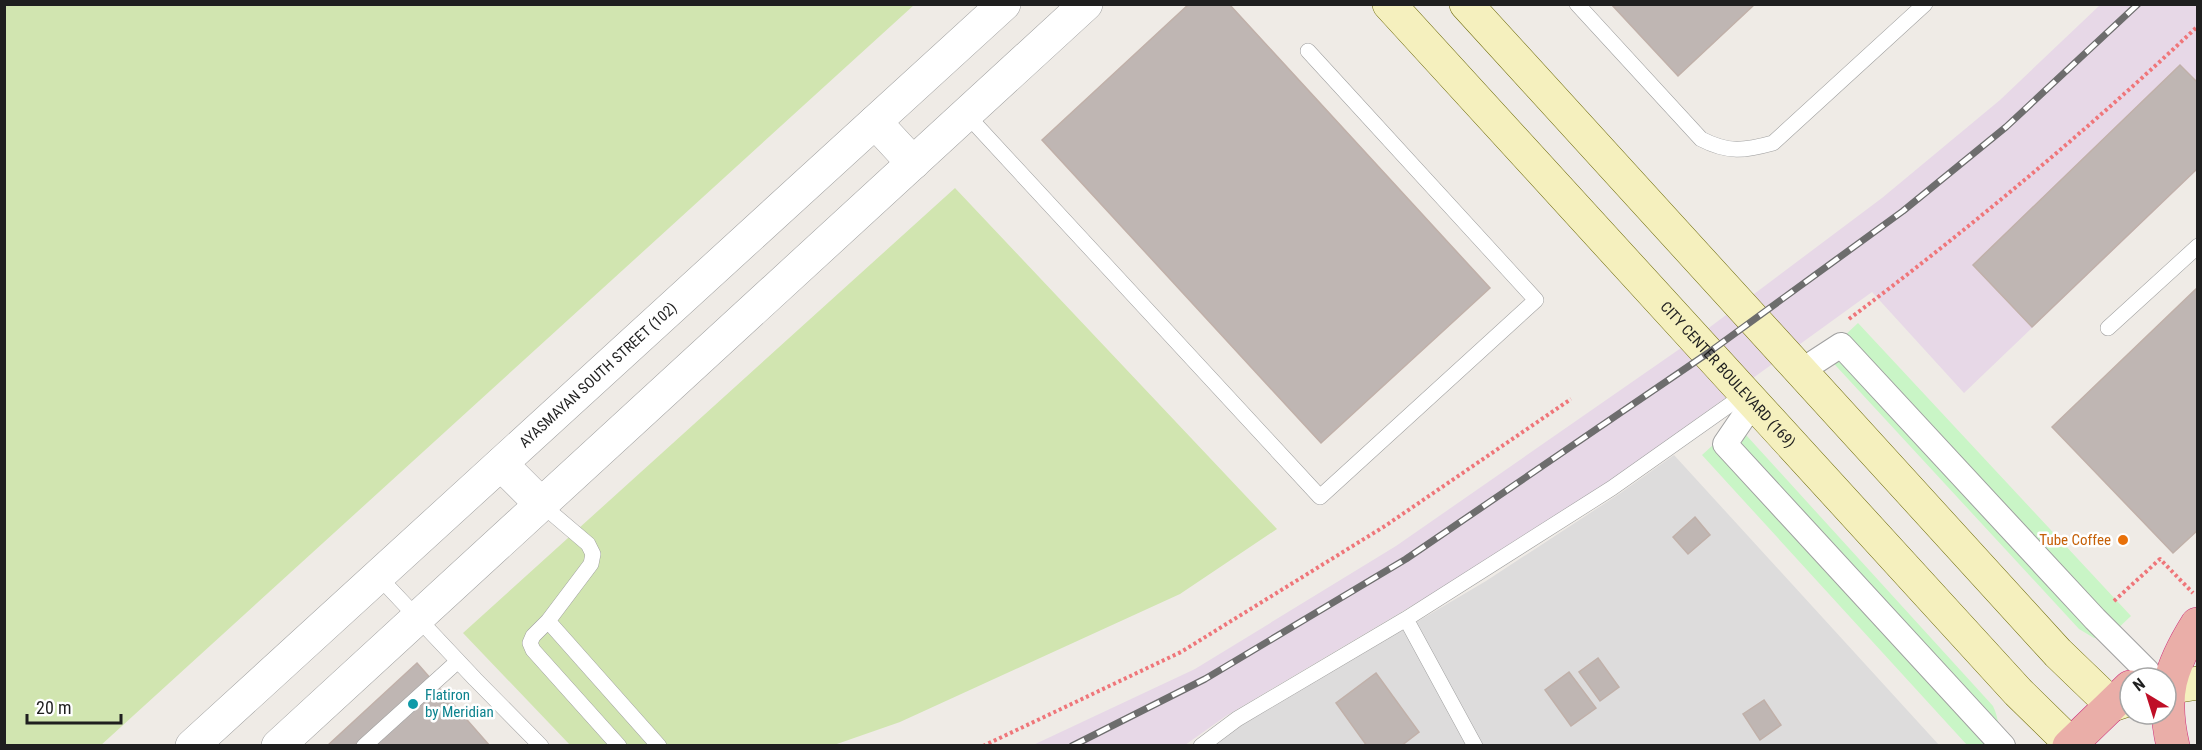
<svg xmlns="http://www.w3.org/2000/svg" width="2202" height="750" font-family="'Roboto Condensed',sans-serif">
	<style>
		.residential { fill: #dddcdc }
		.industrial { fill: #e7d8e7 }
		.grass { fill: #d1e5b0 }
		.park { fill: #c9f5c6 }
		.building { fill: #bfb6b3; stroke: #c0b0a9; stroke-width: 1.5 }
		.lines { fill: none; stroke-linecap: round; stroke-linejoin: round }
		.service-casing { stroke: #a0a0a0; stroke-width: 16 }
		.pedestrian-casing { stroke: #a0a0a0; stroke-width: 26 }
		.tertiary-casing { stroke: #a0a0a0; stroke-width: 34 }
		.secondary-casing { stroke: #6f6c0d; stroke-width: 34 }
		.trunk-casing { stroke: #ce327c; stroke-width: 34 }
		.path { stroke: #ef767a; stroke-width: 4; stroke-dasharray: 3 3; stroke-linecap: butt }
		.service { stroke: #fff; stroke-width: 15 }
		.pedestrian { stroke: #fff; stroke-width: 24 }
		.tertiary { stroke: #fff; stroke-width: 33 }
		.secondary { stroke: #f5f0be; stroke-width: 33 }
		.trunk { stroke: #eaaea8; stroke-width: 33 }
		.rail-casing { stroke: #6d6d6d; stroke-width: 7 }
		.rail { stroke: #fff; stroke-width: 4.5; stroke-dasharray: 14; stroke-linecap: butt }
		.food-dot { fill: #e8710a; stroke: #fff; stroke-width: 2 }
		.culture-dot { fill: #0f9aa8; stroke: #fff; stroke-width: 2 }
		.labels { text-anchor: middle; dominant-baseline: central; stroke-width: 5; stroke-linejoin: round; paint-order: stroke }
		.street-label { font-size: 15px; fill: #1f1f1f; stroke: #fff }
		.food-label { font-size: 15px; fill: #c56008; stroke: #fff; text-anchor: end }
		.culture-label { font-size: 15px; fill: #0d838f; stroke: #fff; text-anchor: start }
	</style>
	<rect width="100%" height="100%" fill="#efebe6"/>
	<path class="residential" d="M1674 455 1939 745 1214 746 1242 725 1486 581 1619 494Z"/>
	<path class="industrial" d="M2100 5H2197V170L1964 393 1872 292 1609 482 1479 566 1226 716 1185 745 1031 746 1195 669 1396 546 1694 339 1882 198 2000 100Z"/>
	<path class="grass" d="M4 5 5 4 914 5 100 746 5 745Z
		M955 188 1277 529 1180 594 900 722 834 745H570L463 633Z"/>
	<path class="park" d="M1858 323 2131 616 2113 633 2094 638 2079 629 1825 354Z
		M1736 424 1993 706C1999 719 2002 735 1990 745H1967L1702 455Z"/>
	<path class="building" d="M1189 4H1229L1490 288 1321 443 1042 140Z
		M1611 4H1755L1678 76Z
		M2180 65 2198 83V168L2032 327 1973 265Z
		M2198 287V530L2173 553 2052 427Z
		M1695 517 1710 535 1688 554 1673 537Z
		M1598 658 1619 687 1600 701 1579 672Z
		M417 663 490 746H327Z
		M1569 672 1596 708 1571 726 1545 690Z
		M1376 673 1419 732 1401 746H1367L1336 703Z
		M1764 700 1781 725 1760 740 1743 714Z"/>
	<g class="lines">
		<defs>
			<path id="service" d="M1577 4 1701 139C1728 153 1744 151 1773 143L1925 4
				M966 114 1320 497 1536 300 1308 51
				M2108 328 2198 246
				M541 504 588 544 593 554 591 564 548 621 533 636 530 643 533 650 619 746
				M378 576 475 679 541 746
				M1406 619 1475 746
				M548 621 659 746
				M364 746 458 661
				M1201 746 1237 719 1406 619 1612 488 1745 394"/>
			<path id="pedestrian" d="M1801 371 1841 345 2095 619 2147 671
				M1753 403 1725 444 2003 746"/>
			<g id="tertiary">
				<path d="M875 122 913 163"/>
				<path d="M501 464 541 504"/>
				<path id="s1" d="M192 746 1004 4"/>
				<path d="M278 746 1086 4"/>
			</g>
			<g id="secondary">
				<path id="s2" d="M1389 4 2018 692 2071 744 2075 746"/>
				<path d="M1466 4 2058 653 2112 705 2130 699"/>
				<path d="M2166 688 2198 683"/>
			</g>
			<path id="trunk" d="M2069 746 2130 687
				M2173 746C2161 695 2170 667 2197 624"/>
		</defs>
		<use href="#service" class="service-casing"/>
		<use href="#pedestrian" class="pedestrian-casing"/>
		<use href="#tertiary" class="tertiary-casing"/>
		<use href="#secondary" class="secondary-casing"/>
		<use href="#trunk" class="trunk-casing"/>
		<path class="path" d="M1849 319C1970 228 2088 130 2198 26
			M2114 601 2160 559 2193 593
			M983 746 1181 652 1385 526 1571 399"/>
		<use href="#service" class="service"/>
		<use href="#pedestrian" class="pedestrian"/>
		<use href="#tertiary" class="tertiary"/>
		<use href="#secondary" class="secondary"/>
		<use href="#trunk" class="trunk"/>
		<defs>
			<path id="rail" d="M1072 746 1205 679 1406 559 1708 353 1903 211 2006 127 2138 4"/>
		</defs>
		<use href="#rail" class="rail-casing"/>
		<use href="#rail" class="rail"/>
	</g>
	<circle class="food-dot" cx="2123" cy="540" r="6"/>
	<circle class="culture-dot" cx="413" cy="704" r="6"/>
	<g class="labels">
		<g class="street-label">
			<text stroke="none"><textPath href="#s1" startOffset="550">AYASMAYAN SOUTH STREET (102)</textPath></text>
			<text stroke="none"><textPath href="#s2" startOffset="502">CITY CENTER BOULEVARD (169)</textPath></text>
		</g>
		<g class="food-label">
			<text x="2111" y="540">Tube Coffee</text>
		</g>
		<g class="culture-label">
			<text x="425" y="695">Flatiron<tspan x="425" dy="17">by Meridian</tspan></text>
		</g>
	</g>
	<rect width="2202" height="750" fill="none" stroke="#1f1f1f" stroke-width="12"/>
	<g transform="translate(2148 696) rotate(322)"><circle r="28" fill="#ffffff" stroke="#a5a5a5" stroke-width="1.5"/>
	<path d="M0-4.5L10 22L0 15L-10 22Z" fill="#bf0f27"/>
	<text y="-9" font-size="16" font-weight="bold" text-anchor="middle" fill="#1f1f1f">N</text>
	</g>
	<path d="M27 714v9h94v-9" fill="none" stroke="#1f1f1f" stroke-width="3"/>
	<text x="36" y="714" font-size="18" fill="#1f1f1f" stroke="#ffffff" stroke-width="4.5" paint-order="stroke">20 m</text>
</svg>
